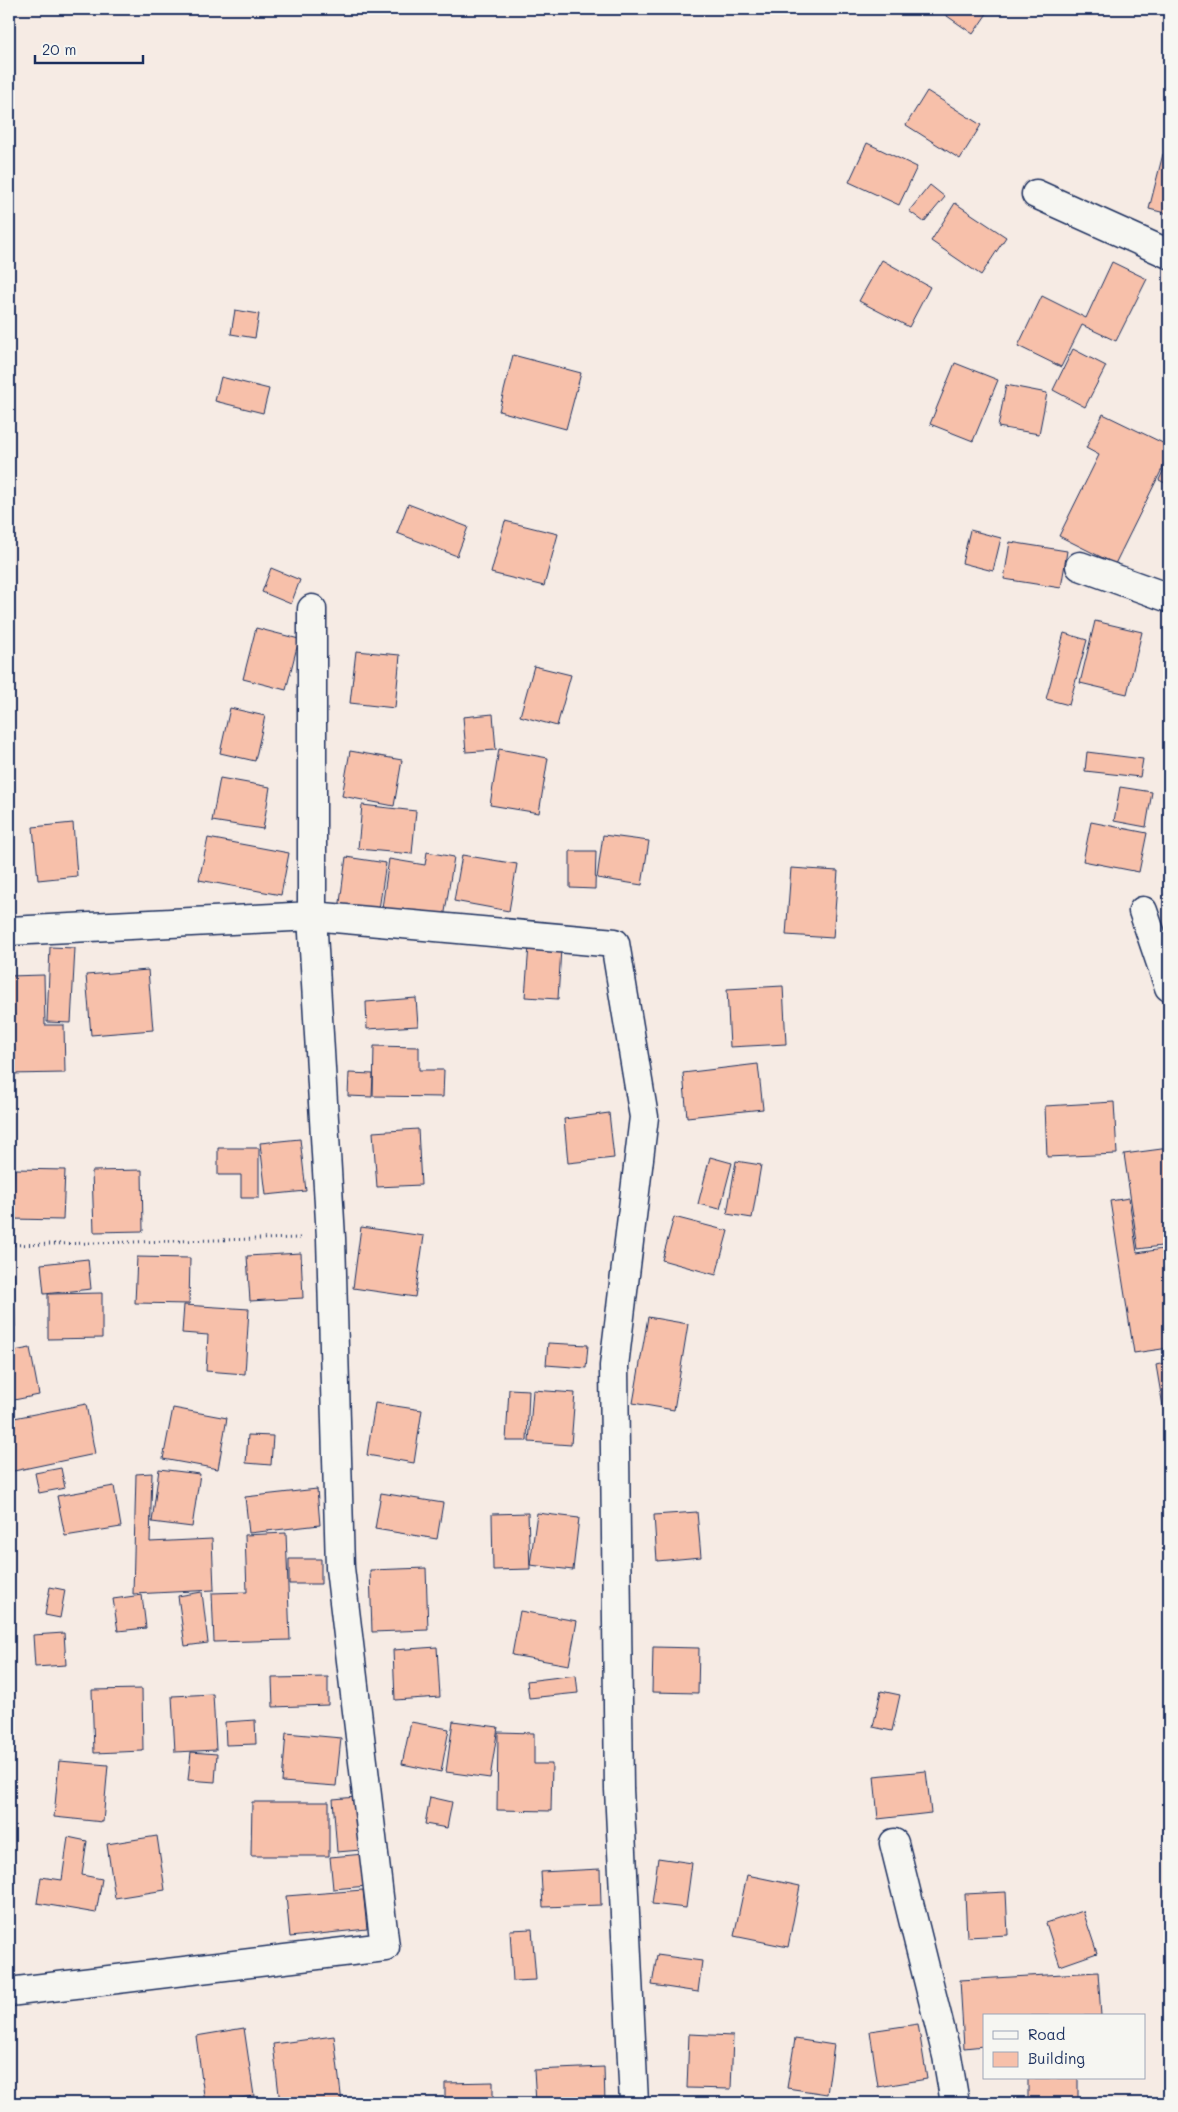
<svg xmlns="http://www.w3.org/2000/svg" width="1178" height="2112" font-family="Mali,sans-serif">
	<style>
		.building { fill: #f7c0aa; stroke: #1b2f5e }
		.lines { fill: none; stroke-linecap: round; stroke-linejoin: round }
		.minor-casing { stroke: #1b2f5e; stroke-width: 31 }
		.path { stroke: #1b2f5e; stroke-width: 3; stroke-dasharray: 1 4; stroke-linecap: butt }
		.minor { stroke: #f6f6f2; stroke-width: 28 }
	</style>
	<rect width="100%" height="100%" fill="#f6ebe4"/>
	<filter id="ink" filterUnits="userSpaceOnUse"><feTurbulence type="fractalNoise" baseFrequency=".02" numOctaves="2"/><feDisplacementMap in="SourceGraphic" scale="10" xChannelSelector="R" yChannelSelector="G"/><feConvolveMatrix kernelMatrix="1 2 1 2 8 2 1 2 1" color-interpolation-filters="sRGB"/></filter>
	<g filter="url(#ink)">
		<path class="building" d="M937 9H990L973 34Z
			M927 91 981 125 960 159 906 125Z
			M867 143 917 167 899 205 849 182Z
			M1163 154 1169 155V214L1149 209Z
			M930 185 945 197 924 222 909 211Z
			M955 203 1006 237 981 275 931 241Z
			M882 260 930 287 909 327 859 301Z
			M1112 262 1147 279 1116 341 1082 325 1061 367 1018 346 1042 296 1086 318Z
			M235 310 259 314 255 338 231 334Z
			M1073 349 1106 366 1085 407 1053 390Z
			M513 355 581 373 566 429 499 411Z
			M955 363 998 380 973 441 930 424Z
			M221 377 269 389 263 413 215 401Z
			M1006 385 1047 393 1039 434 998 427Z
			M1103 414 1169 446V455L1115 564 1059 536 1099 455 1086 448Z
			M1169 458V485L1159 480Z
			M408 504 468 527 457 556 397 533Z
			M505 521 558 534 544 586 491 573Z
			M970 530 1001 538 993 571 962 563Z
			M1010 542 1067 551 1061 588 1004 579Z
			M271 568 300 580 291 604 262 592Z
			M1095 621 1142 632 1127 694 1080 683Z
			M256 628 299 639 286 690 243 679Z
			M1064 633 1087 640 1069 705 1046 699Z
			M356 651 400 655 395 708 350 703Z
			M534 666 571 675 557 726 520 716Z
			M230 708 265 716 255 761 220 753Z
			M493 714 496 750 466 752 463 717Z
			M499 749 548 758 539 813 490 805Z
			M350 751 402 760 394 806 342 796Z
			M1087 752 1143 759 1140 777 1085 771Z
			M220 778 270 787 263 829 212 821Z
			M1120 787 1152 792 1146 827 1114 821Z
			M362 805 416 811 412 854 358 849Z
			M1091 822 1147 833 1139 872 1083 861Z
			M73 823 77 876 38 880 33 827Z
			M603 835 649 841 642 885 597 878Z
			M208 838 289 853 281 895 199 880Z
			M570 851H596L595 889 570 888Z
			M427 852 454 857 444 918 382 908 389 859 425 865Z
			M462 855 517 864 509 911 454 901Z
			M346 857 386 863 378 916 339 910Z
			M791 868 838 871 833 938 786 935Z
			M529 946 561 948 558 999 525 997Z
			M50 947 75 948 71 1023 47 1022Z
			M148 970 153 1030 91 1035 86 975Z
			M44 975 45 1025H64L65 1073 9 1074V976Z
			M783 986 786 1044 730 1047 727 989Z
			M416 998 418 1026 367 1029 366 1002Z
			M374 1046 419 1047V1070H444L443 1097 373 1096Z
			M758 1064 763 1109 687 1117 683 1073Z
			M349 1073 373 1074 372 1097 348 1096Z
			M1114 1102 1117 1154 1047 1157 1045 1106Z
			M609 1113 614 1158 568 1163 564 1119Z
			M418 1129 421 1185 377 1187 373 1132Z
			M300 1139 306 1191 266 1195 260 1143Z
			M218 1148H259V1198H241V1175H218Z
			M1169 1148V1245L1138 1249 1124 1154Z
			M710 1157 732 1163 720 1209 698 1204Z
			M736 1161 761 1165 752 1218 727 1214Z
			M14 1169 65 1170 63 1220 12 1219Z
			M142 1170 143 1231 94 1232 92 1171Z
			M1129 1198 1137 1253 1169 1248V1348L1134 1353 1110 1201Z
			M674 1217 728 1231 716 1275 662 1260Z
			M361 1227 424 1236 415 1297 353 1288Z
			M301 1253 303 1298 250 1301 247 1256Z
			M137 1257 190 1258 189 1304 135 1303Z
			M88 1259 91 1289 44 1294 41 1264Z
			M9 1272H14L15 1327H9Z
			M102 1293V1338L48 1339V1294Z
			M184 1305 249 1309 245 1374 206 1371 208 1335 182 1333Z
			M648 1317 688 1324 674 1410 633 1403Z
			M548 1343 588 1345 586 1368 546 1365Z
			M30 1348 39 1395 9 1401V1352Z
			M1169 1362V1417L1165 1418 1156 1365Z
			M509 1389 529 1390 527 1441H506Z
			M533 1390 575 1393 571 1445 529 1442Z
			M375 1403 422 1410 414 1463 367 1455Z
			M86 1404 95 1454 9 1472V1419Z
			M173 1408 227 1418 218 1469 163 1459Z
			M248 1435 273 1436 271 1465 246 1463Z
			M61 1468 65 1488 39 1493 35 1473Z
			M159 1469 200 1474 192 1527 152 1522Z
			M152 1473 150 1542 212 1539 214 1590 133 1594 136 1474Z
			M114 1486 121 1527 65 1536 57 1496Z
			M317 1489 320 1525 249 1533 245 1497Z
			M381 1493 443 1503 437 1539 375 1529Z
			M697 1512 701 1557 657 1561 654 1515Z
			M528 1513 530 1569 493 1570 492 1514Z
			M537 1513 579 1518 573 1570 530 1565Z
			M286 1533 290 1640 214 1642 212 1593 247 1592 245 1535Z
			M289 1559H321V1584H289Z
			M426 1568 428 1630 372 1632 370 1570Z
			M50 1587 65 1590 60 1618 45 1615Z
			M202 1592 208 1643 185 1646 178 1596Z
			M142 1595 146 1628 118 1631 113 1599Z
			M520 1611 577 1621 569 1665 512 1655Z
			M64 1633 66 1665 35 1667 33 1635Z
			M437 1647 440 1697 395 1700 393 1650Z
			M653 1647 699 1648 698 1693 652 1692Z
			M576 1675 578 1693 529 1698 527 1681Z
			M328 1677V1705L273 1707 272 1678Z
			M142 1689 143 1751 94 1753 92 1690Z
			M881 1691 900 1695 892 1731 873 1727Z
			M213 1694 216 1750 175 1752 172 1696Z
			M255 1720 256 1744 226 1745 225 1722Z
			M453 1721 498 1727 490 1778 446 1772Z
			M411 1722 449 1729 441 1772 402 1764Z
			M498 1732 534 1733V1764H552L551 1811 497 1810Z
			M286 1733 341 1738 336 1786 282 1782Z
			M191 1752 217 1754 215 1782 188 1780Z
			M59 1761 108 1765 103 1822 54 1817Z
			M926 1771 931 1813 878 1819 874 1776Z
			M357 1797 361 1850 337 1852 333 1799Z
			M430 1797 452 1802 447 1828 425 1824Z
			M252 1802H329V1856H251Z
			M157 1836 165 1890 115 1898 107 1844Z
			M68 1837 87 1841 82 1875 102 1879 96 1913 37 1903 41 1877 62 1880Z
			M364 1854 367 1886 333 1889 330 1857Z
			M658 1858 692 1863 686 1908 652 1904Z
			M600 1869 601 1905 543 1907 541 1872Z
			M747 1875 800 1886 788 1947 734 1936Z
			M363 1890 367 1929 290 1937 286 1896Z
			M1006 1892 1008 1935 967 1937 965 1894Z
			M1083 1911 1097 1953 1060 1966 1046 1923Z
			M532 1929 536 1980 513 1981 510 1930Z
			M657 1955 702 1961 698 1992 652 1985Z
			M1098 1972 1101 2016H984V2046L964 2048 960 1980Z
			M918 2024 927 2079 878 2087 870 2031Z
			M244 2028 254 2096 205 2103 196 2036Z
			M689 2034 733 2036 731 2089 687 2088Z
			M334 2036 342 2103H280L273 2044Z
			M795 2039 834 2045 827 2094 787 2088Z
			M604 2067 605 2103H536L534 2070Z
			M1028 2078H1078V2103H1028Z
			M493 2082V2103H445V2083Z
			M151 2098 152 2103H115Z"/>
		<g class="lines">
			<defs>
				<path id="minor" d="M1036 194 1169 254
					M1080 566 1169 598
					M1143 911 1169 987
					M9 931 312 916 615 943 644 1117 614 1366 619 1789 634 2103
					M894 1843 947 2056 955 2103
					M9 1992 385 1947 340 1568 331 1238 312 916V609"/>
			</defs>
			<use href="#minor" class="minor-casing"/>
			<path class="path" d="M9 1245 300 1238"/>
			<use href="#minor" class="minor"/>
		</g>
	</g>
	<rect width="1178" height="2112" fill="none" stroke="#f6f6f2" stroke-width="30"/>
	<rect x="15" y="15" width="1148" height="2082" fill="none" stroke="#1b2f5e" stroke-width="2" filter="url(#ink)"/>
	<rect x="983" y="2014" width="162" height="65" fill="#f6f6f2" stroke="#9ea6b7"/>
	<rect x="993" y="2031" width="25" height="8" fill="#f6f6f2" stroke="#9ea6b7"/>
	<text x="1028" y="2040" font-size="15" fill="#1b2f5e">Road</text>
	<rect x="993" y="2052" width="25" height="15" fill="#f7c0aa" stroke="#9ea6b7"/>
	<text x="1028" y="2064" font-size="15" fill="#1b2f5e">Building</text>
	<path d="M35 55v8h108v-8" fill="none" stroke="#1b2f5e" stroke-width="2.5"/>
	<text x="42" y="55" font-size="15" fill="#1b2f5e" stroke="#f6f6f2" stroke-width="4" paint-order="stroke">20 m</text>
</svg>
